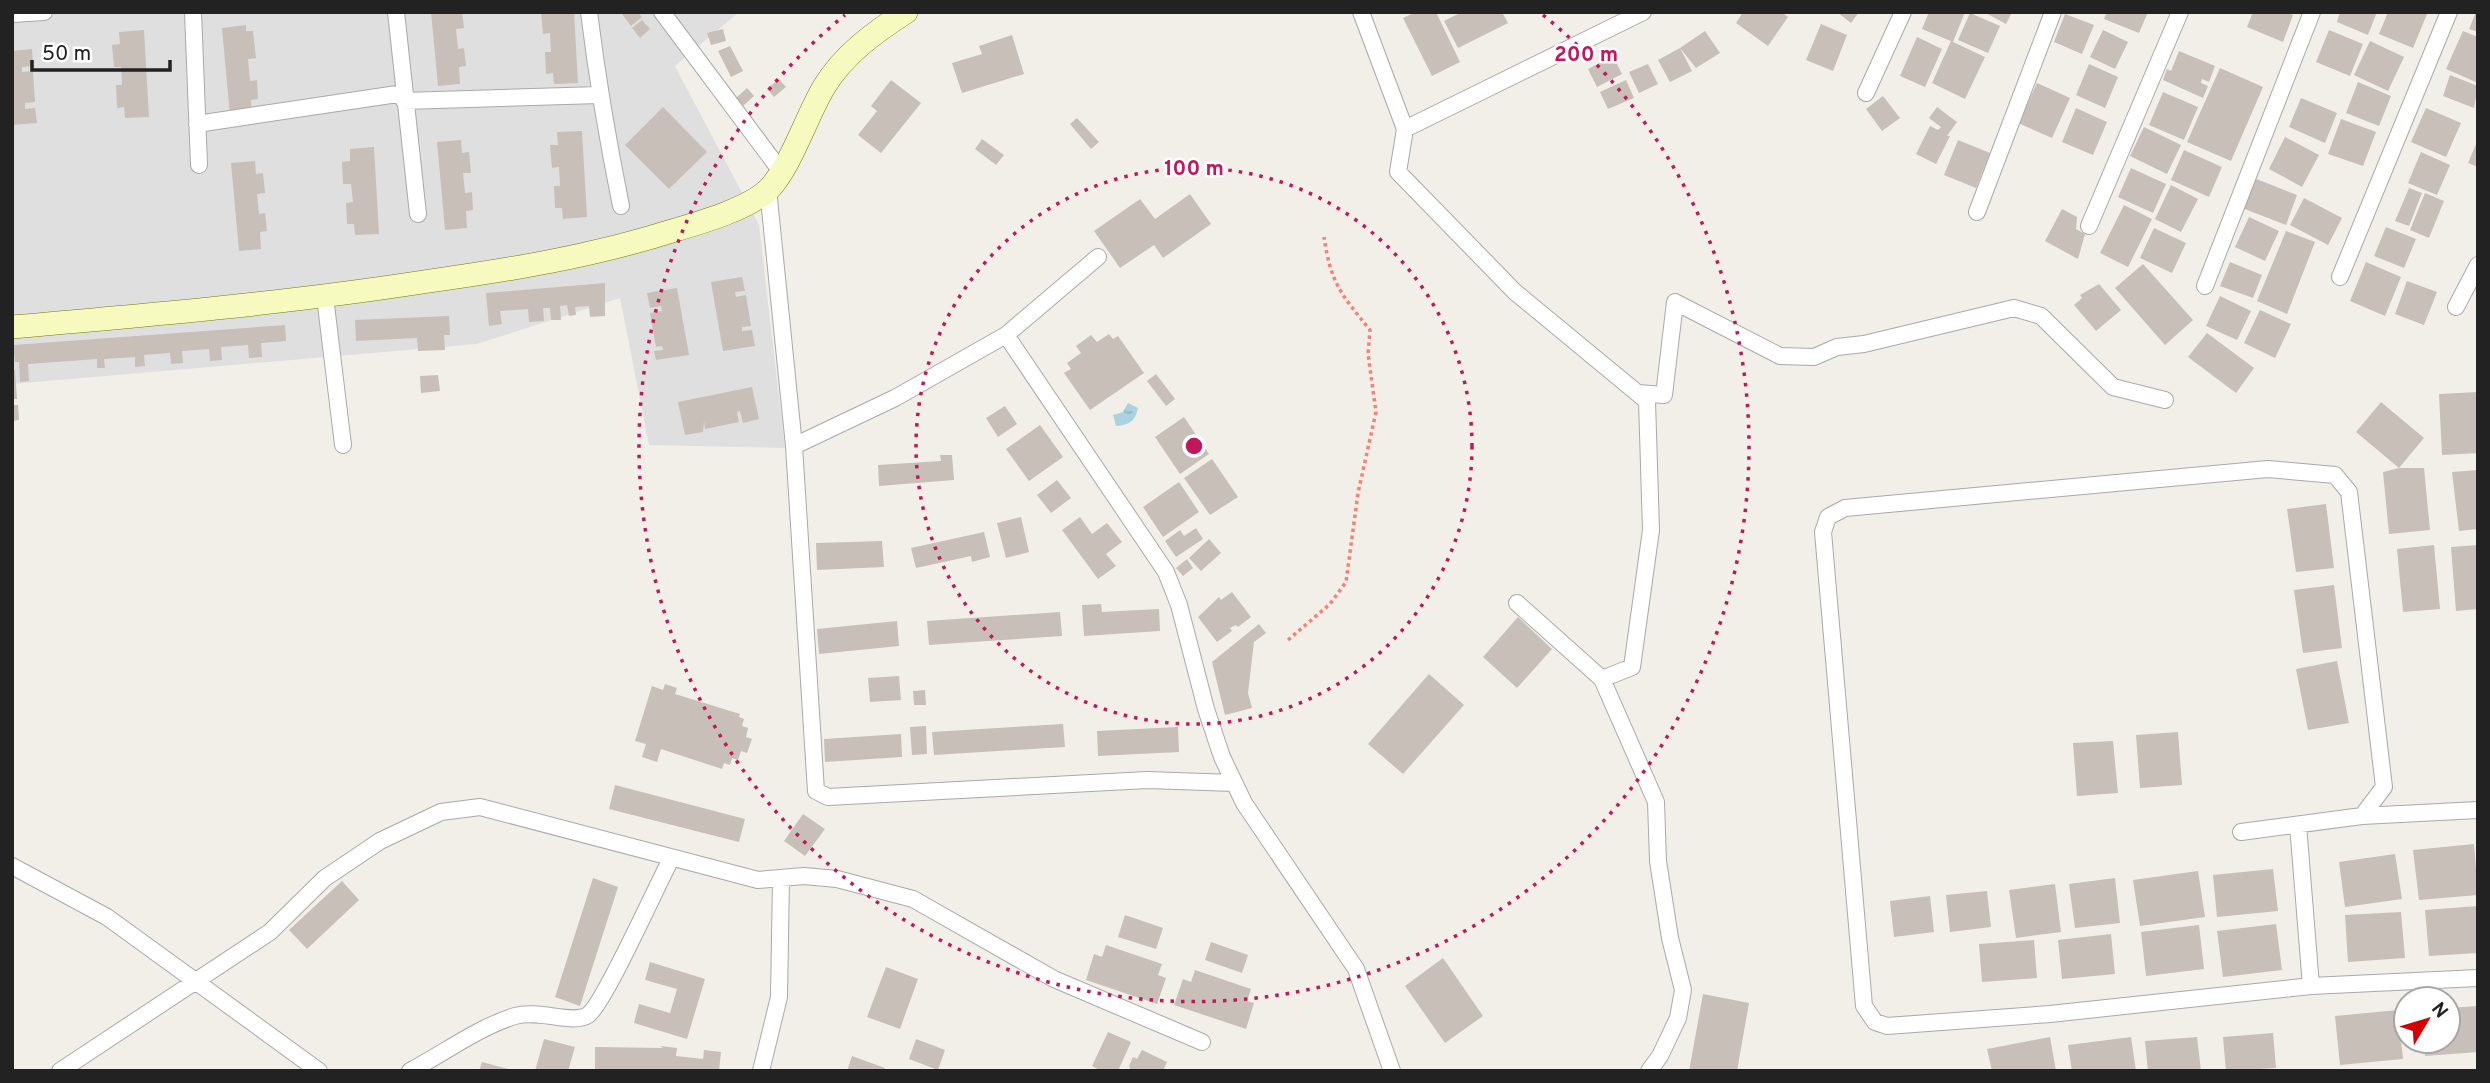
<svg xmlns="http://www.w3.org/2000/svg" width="2490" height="1083" font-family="Overpass,sans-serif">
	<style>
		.residential { fill: #e0dfdf }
		.water { fill: url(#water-ripples) }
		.building { fill: #c7bfb8 }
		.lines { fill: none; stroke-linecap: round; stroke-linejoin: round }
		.minor-casing { stroke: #a9a9a9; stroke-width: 18 }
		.secondary-casing { stroke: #707d05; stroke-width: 24 }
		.path { stroke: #fa8072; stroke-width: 3.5; stroke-dasharray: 3.5 3.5; stroke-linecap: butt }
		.minor { stroke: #fff; stroke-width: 16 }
		.secondary { stroke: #f7fabf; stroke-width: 23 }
		.ring { fill: none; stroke: #c2185b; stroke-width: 3.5; stroke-dasharray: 3.5 7 }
		.centre { fill: #c2185b; stroke: #fff; stroke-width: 3.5 }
		.ring-label { font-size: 21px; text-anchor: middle; font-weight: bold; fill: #c2185b; stroke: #fff; stroke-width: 5; stroke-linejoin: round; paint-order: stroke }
	</style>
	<defs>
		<pattern id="water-ripples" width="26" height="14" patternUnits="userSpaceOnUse" patternTransform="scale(1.75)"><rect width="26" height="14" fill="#aad3df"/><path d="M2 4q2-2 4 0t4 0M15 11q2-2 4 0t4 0" fill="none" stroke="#92b5bf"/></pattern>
	</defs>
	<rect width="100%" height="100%" fill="#f2efe9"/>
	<path class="residential" d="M12 12H739L675 66 759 225 785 448 649 445 620 298 477 344 12 384Z"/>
	<path class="water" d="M1128 403 1138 408C1135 421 1130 425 1116 426L1113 415 1123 412Z"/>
	<path class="building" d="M431 12H462L464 28 456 29 458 49 464 48 466 66 459 67 460 84 438 86Z
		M541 12H574L578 83 554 84 553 73 546 74 545 52H551L550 33 543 34Z
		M638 12 642 17 631 26 622 14Z
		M1416 12H1436L1460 62 1432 76 1403 18Z
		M1462 12H1502L1508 23 1458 48 1444 21Z
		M1743 12H1781L1788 17 1768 46 1736 23Z
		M1837 12H1859L1851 23Z
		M1929 12H1965L1953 42 1922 29Z
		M1984 12H2012L2006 24Z
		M2107 12H2148L2139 33 2104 19Z
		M2253 12H2285L2293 15 2283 42 2247 27Z
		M2340 12H2377L2368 35 2337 22Z
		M2388 12 2427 14 2413 48 2379 34Z
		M2476 12H2478V32L2469 29Z
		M1970 13 2000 26 1988 53 1958 40Z
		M2065 14 2094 25 2082 54 2054 42Z
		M642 20 650 29 640 38 632 28Z
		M1821 24 1847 35 1833 71 1806 60Z
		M246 25V31H253L256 58 248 59 250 81 257 80 258 99 251 100 252 114 230 116 222 28Z
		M723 29 726 41 711 45 707 33Z
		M144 30 149 117 125 118 124 107 117 108 116 85H122L121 67H114L112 45 120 44 119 32Z
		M2103 30 2128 42 2115 69 2090 57Z
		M2329 30 2363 44 2350 76 2316 62Z
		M1705 31 1720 53 1696 68 1680 48Z
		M2463 31 2478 37V83L2446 69Z
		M1012 35 1024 74 962 93 952 63 982 54 979 46Z
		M1917 37 1942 49 1925 87 1900 76Z
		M1951 41 1985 57 1965 99 1932 83Z
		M2370 41 2404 57 2388 91 2354 75Z
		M730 46 743 71 731 77 718 51Z
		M1680 48 1692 71 1670 82 1658 60Z
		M32 49 33 66 22 67V72L33 71 35 102 25 103V109L35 108 37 123 12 125V51Z
		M2179 51 2215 66 2209 82 2202 79 2201 83 2208 86 2203 98 2163 80 2167 69 2171 71Z
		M1613 56 1622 74 1597 87 1588 69Z
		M1648 64 1658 84 1639 93 1629 72Z
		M2089 64 2118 77 2105 108 2076 95Z
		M2220 68 2263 87 2231 161 2187 142Z
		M2450 75 2478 86 2474 108 2443 96Z
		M779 79 786 87 774 97 767 89Z
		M891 80 921 103 881 153 858 135 877 111 871 106Z
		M1626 80 1634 98 1608 109 1600 92Z
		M2358 82 2391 96 2379 126 2346 113Z
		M2037 83 2070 98 2052 138 2018 123Z
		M747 88 754 96 743 106 736 98Z
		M2163 92 2198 107 2184 140 2149 125Z
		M1883 96 1900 118 1882 131 1866 109Z
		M2301 98 2337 113 2325 143 2289 127Z
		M663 107 707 152 669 189 625 145Z
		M1937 107 1957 122 1947 136H1950L1936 164 1916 154 1930 126 1938 130 1941 127 1929 118Z
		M2076 108 2107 122 2093 155 2062 142Z
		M2426 108 2461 123 2446 157 2411 142Z
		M1077 118 1099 142 1091 149 1070 124Z
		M2341 119 2376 132 2363 166 2328 154Z
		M2144 127 2181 145 2167 174 2130 156Z
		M582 131 587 217 563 219 562 208H555L554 186H560L559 167 552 168 550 145H558L557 132Z
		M2285 137 2319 155 2302 187 2269 169Z
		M982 139 1004 155 996 165 975 149Z
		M461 140 462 153 469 152 471 173H463L465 193 472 192 473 210 466 211 467 228 445 230 437 142Z
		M1958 140 1990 153 1976 188 1944 175Z
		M2476 144 2478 145V167L2468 163Z
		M374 147 379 234 355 235 354 224H347L346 203 353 202 351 184H343L342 162 350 161V149Z
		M2184 150 2222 167 2209 197 2171 180Z
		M2421 152 2450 165 2437 195 2408 183Z
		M255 161 256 174 263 173 265 193 257 194 259 214 265 213 267 231 260 232 261 249 239 251 231 163Z
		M2131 168 2166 184 2153 213 2118 197Z
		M2254 178 2297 195 2286 225 2242 208Z
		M2171 185 2198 199 2181 232 2155 219Z
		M2409 188 2422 193 2409 226 2395 221Z
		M2425 193 2444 201 2429 238 2410 230Z
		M1190 194 1211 224 1163 258 1154 245 1120 268 1094 231 1140 199 1155 219Z
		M2304 198 2342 218 2328 245 2290 225Z
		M2124 205 2152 219 2128 267 2100 253Z
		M2062 209 2077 217 2076 229 2085 234 2078 259 2045 241Z
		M2249 217 2279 231 2265 261 2235 247Z
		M2386 227 2416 239 2404 268 2374 256Z
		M2154 228 2186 243 2172 273 2140 258Z
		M2286 231 2315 242 2287 314 2257 301Z
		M2230 262 2262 275 2253 298 2220 286Z
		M2366 262 2401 277 2385 316 2350 301Z
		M2143 264 2193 320 2165 345 2115 288Z
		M742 277 745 291 735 292 736 297 746 295 751 326 742 327V331L752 330 755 346 723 351 711 282Z
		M2407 281 2437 292 2424 325 2395 314Z
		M605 283V316L590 317 589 306 575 307 576 315 569 316 567 305 560 306 561 320H551L550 308H543L544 321 529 322 528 309 500 311 502 324 489 326 486 293Z
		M2099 284 2121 310 2096 331 2074 305 2082 298 2080 295Z
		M677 288 689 355 656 360 654 351 663 350 662 346 656 347 650 313 662 311 661 306 650 308 647 293Z
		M2220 296 2251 311 2237 340 2206 326Z
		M2260 310 2291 324 2275 358 2244 343Z
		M449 316 450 335H444L445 350 418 351 417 338 356 341 355 320Z
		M285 325 286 341 261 343 262 357 249 358 248 345 221 347 222 360 210 361 209 349 182 351 183 363 171 364 170 353 144 355 145 366 135 367V357L104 359 105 368H97V359L28 364 29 381 20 382 19 362H15L13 345Z
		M2207 333 2254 368 2236 393 2188 357Z
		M1109 334 1113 339 1118 336 1144 373 1090 410 1064 373 1071 369 1067 363 1081 353 1076 346 1091 335 1097 342Z
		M12 370H15L17 399H12Z
		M1156 374 1175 399 1166 406 1147 381Z
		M438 375 440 391 421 393 420 376Z
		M752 387 759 419 743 423 740 411 737 412 739 422 705 429 704 421 703 432 685 435 678 402Z
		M2478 392V453L2442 455 2439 394Z
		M2381 402 2424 438 2399 468 2356 432Z
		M12 405H18L19 420 12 421Z
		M1005 406 1017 424 998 437 986 418Z
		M1184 417 1209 454 1180 474 1155 437Z
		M1040 425 1063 457 1029 481 1006 449Z
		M940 455H952L954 480 879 486 878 465 941 461Z
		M1212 459 1238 497 1210 515 1184 478Z
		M2399 468H2424L2430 530 2389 534 2383 472Z
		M2478 470V529L2459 531 2452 472Z
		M1057 480 1071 498 1051 513 1037 495Z
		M1179 482 1199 512 1163 537 1143 507Z
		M2326 504 2334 568 2296 572 2287 509Z
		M1021 517 1029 552 1006 558 997 523Z
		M1080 517 1092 534 1107 523 1122 542 1106 554 1116 566 1098 579 1062 530Z
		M1196 528 1203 539 1176 557 1165 541 1180 530 1184 536Z
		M984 532 990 557 972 562 971 556 916 568 911 548Z
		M1209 539 1221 553 1201 571 1189 558Z
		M882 541 884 567 817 570 816 543Z
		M2434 545 2440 609 2403 612 2397 549Z
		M2478 545V609L2456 611 2451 547Z
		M1187 559 1193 568 1183 576 1176 568Z
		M2334 585 2342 648 2303 653 2294 590Z
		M1232 592 1251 617 1238 627 1236 625 1230 628 1232 631 1217 642 1198 617 1219 597 1221 600Z
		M1101 604 1102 612 1159 609 1160 631 1084 636 1082 605Z
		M1060 612 1062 636 929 645 927 621Z
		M1518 617 1552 649 1517 688 1483 657Z
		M897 621 899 646 819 654 817 629Z
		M1259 624 1266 633 1254 642 1248 693 1252 708 1225 715 1212 662Z
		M2337 661 2349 723 2308 730 2296 669Z
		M1429 674 1464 705 1403 774 1368 744Z
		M899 676 901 700 870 702 868 678Z
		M665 684 677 688 675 694 740 714 739 717 744 719 742 726 748 728 746 737 752 739 747 753 741 751 738 760 732 758 730 765 724 763 722 769 661 749 657 762 642 757 646 744 635 741 652 686 663 690Z
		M925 690 926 705H914L913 691Z
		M1063 724 1065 747 934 755 932 732Z
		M926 726 927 754 912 755 910 727Z
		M1178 727 1179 752 1098 756 1097 731Z
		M2178 732 2182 785 2140 788 2136 735Z
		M901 734 902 757 825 762 824 739Z
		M2113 741 2118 793 2077 796 2073 743Z
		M615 785 745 819 739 842 609 809Z
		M803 814 825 829 805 856 784 841Z
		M2474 844 2478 895 2419 900 2413 850Z
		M2395 854 2402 899 2345 907 2339 862Z
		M2273 869 2278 911 2217 917 2213 875Z
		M2198 871 2205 917 2140 926 2133 880Z
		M593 878 618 887 580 1006 555 997Z
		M2115 878 2120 923 2075 928 2069 884Z
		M342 881 359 900 307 949 289 930Z
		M2055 884 2061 932 2016 938 2009 890Z
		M1987 891 1991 927 1950 932 1946 895Z
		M1930 896 1934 932 1894 937 1890 901Z
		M2478 906V953L2429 956 2425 910Z
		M2401 912 2405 958 2348 962 2345 915Z
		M1125 915 1163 928 1156 949 1118 937Z
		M2276 924 2282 970 2223 977 2217 931Z
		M2199 925 2204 969 2146 976 2141 932Z
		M2111 934 2115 974 2062 979 2058 940Z
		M2034 940 2037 978 1982 982 1979 944Z
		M1211 942 1248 955 1242 973 1205 960Z
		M1106 945 1162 964 1158 975 1166 978 1157 1004 1086 980 1094 954 1102 957Z
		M1443 958 1483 1016 1445 1043 1405 986Z
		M650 962 705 979 687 1039 634 1023 639 1004 670 1013 677 989 645 980Z
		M886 967 918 979 900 1029 867 1017Z
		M1195 970 1251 989 1247 1001 1254 1003 1246 1029 1174 1005 1183 979 1191 982Z
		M1703 994 1749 1003 1737 1071H1689Z
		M2478 1006V1052L2425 1056 2424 1041H2448V1008Z
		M2398 1010 2403 1059 2340 1065 2335 1016Z
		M1108 1032 1131 1042 1118 1071H1101L1092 1066Z
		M2273 1033 2276 1068 2226 1071 2223 1037Z
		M2050 1037 2056 1071H1992L1987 1049Z
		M2131 1037 2136 1071H2072L2068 1045Z
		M2197 1037 2201 1071H2148L2145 1041Z
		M544 1039 575 1047 568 1071H535Z
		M916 1039 945 1050 938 1070 909 1059Z
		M660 1046 677 1048 676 1056 703 1059 704 1050 721 1052 719 1071H595V1047L663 1048Z
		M1142 1050 1167 1062 1163 1071H1131L1129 1066 1133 1057 1137 1059Z
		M852 1056 885 1068 884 1071H847Z
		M482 1062 512 1070V1071H479Z"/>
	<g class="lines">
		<defs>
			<path id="minor" d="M193 12 199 165
				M396 12 418 214
				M589 12C597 77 608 142 621 206
				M662 12 780 170
				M1361 12 1405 129 1398 172 1515 292 1647 401 1651 530 1632 667 1602 679 1517 603
				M12 14 44 12
				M1866 93 1903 12
				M404 101 599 95
				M197 124 404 93
				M1405 129 1643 12
				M768 189 794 446 816 791 828 797 1147 780 1234 783
				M1977 212 2053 12
				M2089 226 2180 12
				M2340 277 2449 12
				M2205 286 2312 12
				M325 297 343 445
				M2456 307 2478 265
				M1006 335 1166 572 1179 605 1206 709 1222 757 1244 803 1356 969 1392 1071
				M1638 393 1664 395 1675 302 1780 356 1814 357 1837 347 1864 344 2014 308 2041 316 2113 387 2165 400
				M794 446 895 398 1006 335 1098 257
				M1602 679 1656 802 1658 861 1670 938 1683 990 1678 1018 1660 1056 1649 1071
				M2362 816 2478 810
				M2298 825 2311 986 2478 978
				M2241 832 2362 816 2384 787 2349 492 2335 475 2268 469 1845 508 1828 517 1823 532 1864 1006 1875 1022 1887 1026 2050 1014 2311 986
				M12 866 107 917 319 1071
				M60 1071 270 932 325 878 380 841 441 812 480 807 758 880 804 876 837 879 913 899 1054 979 1202 1042
				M410 1071C444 1053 479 1027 515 1016 539 1009 573 1025 588 1015 604 1004 657 885 671 859
				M761 1071 779 997 781 879"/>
			<path id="secondary" d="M12 327C150 315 287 303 423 282 508 270 590 257 672 231 699 223 749 209 769 189 791 166 807 115 824 87 843 55 875 32 906 12"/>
		</defs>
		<use href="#minor" class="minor-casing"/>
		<use href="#secondary" class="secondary-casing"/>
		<path class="path" d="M1288 640 1330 604 1346 582 1358 493 1376 412 1368 354 1370 330C1341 294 1331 284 1324 237"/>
		<use href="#minor" class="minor"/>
		<use href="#secondary" class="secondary"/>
	</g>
	<g class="ring">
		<circle cx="1194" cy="446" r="278"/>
		<path d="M1543 15A555 555 0 1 1 845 15"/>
	</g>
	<circle cx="1194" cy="446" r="10" class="centre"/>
	<g class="ring-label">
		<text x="1586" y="61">200 m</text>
		<text x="1194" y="175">100 m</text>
	</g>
	<rect width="2490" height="1083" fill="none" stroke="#222222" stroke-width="28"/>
	<g transform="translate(2427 1020) rotate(52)"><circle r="33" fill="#ffffff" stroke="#a7a7a7" stroke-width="2"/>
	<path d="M0-5L12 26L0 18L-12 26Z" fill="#d40000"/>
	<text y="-10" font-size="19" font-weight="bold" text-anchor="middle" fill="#222222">N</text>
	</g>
	<path d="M32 60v10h138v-10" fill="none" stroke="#222222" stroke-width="3.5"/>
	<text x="42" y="60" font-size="21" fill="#222222" stroke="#ffffff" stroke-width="5" paint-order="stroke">50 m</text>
</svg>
